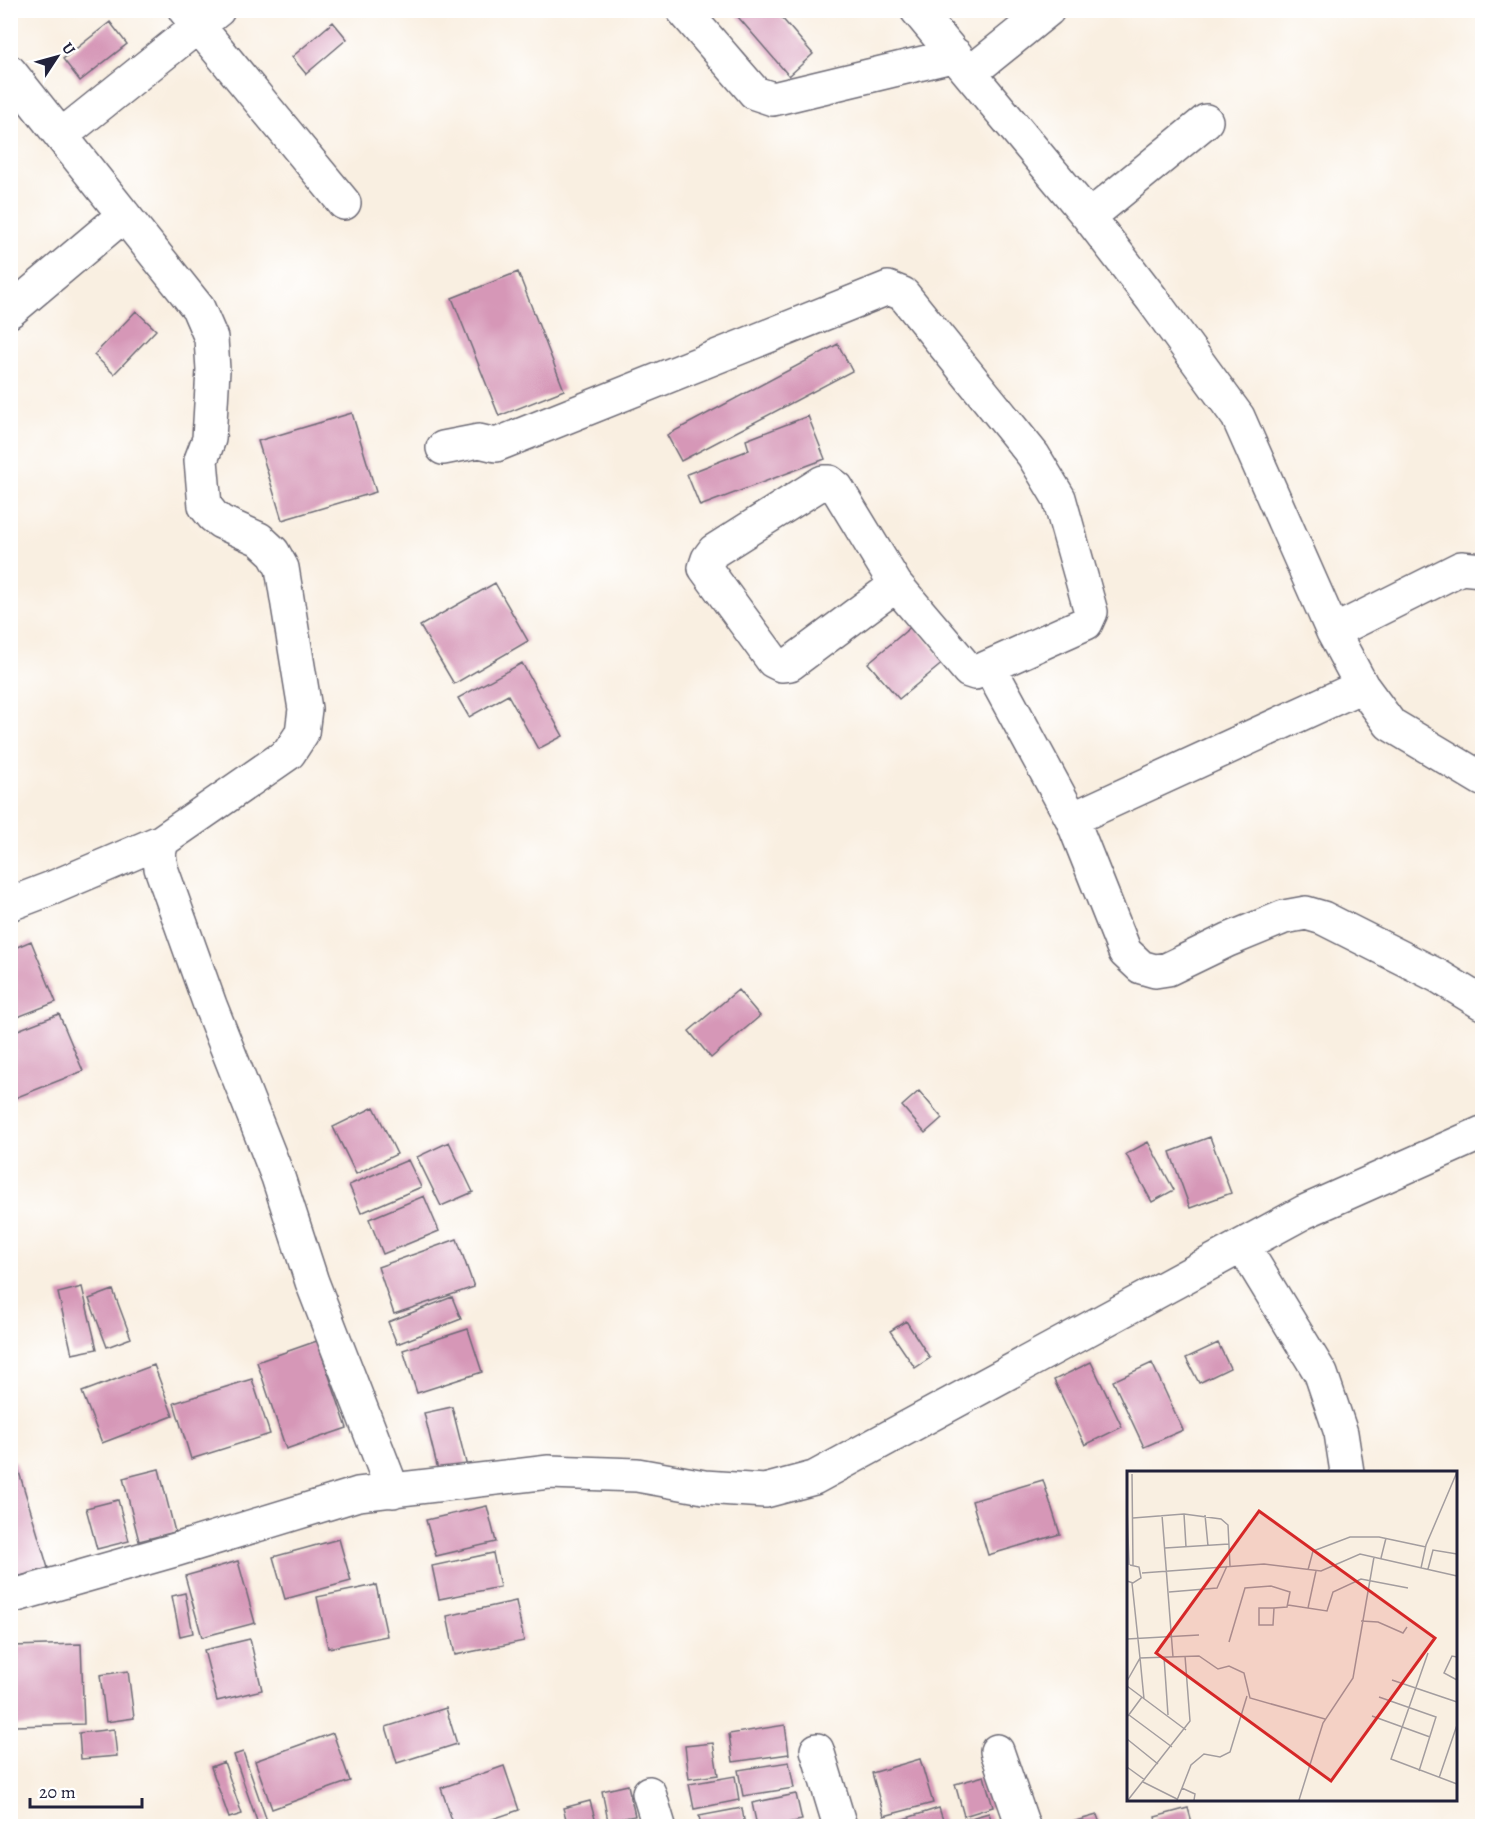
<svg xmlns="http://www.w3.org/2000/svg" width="1493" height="1837" font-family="Alegreya,serif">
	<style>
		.building { fill: #d697b7 }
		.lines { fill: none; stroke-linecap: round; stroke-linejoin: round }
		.street-casing { stroke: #6d6a75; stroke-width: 36 }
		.street { stroke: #fff; stroke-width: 33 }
		.inset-road { fill: none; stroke: #a39d9f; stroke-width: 1.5 }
		.view { fill: #d62828; fill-opacity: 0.15; stroke: #d62828; stroke-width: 3 }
		.inset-edge { fill: none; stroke: #22223b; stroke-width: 3 }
	</style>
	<rect width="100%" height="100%" fill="#fff"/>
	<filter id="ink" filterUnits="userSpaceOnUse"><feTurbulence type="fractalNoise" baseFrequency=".0167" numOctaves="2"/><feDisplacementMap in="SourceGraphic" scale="12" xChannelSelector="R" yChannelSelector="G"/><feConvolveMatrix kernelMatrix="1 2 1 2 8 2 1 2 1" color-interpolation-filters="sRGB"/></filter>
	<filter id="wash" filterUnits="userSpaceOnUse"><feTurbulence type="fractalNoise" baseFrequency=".008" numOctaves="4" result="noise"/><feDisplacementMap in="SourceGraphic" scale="24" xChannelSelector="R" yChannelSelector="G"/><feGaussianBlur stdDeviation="1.35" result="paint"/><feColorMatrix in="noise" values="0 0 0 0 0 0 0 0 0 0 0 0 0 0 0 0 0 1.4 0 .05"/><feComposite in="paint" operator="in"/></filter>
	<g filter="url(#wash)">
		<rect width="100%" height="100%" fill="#f9efe1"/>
		<g id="blocks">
			<path class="building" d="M732 10H775L813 54 789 76Z
				M110 22 127 44 80 81 63 59Z
				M333 22 347 39 306 74 292 57Z
				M518 272 564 390 499 416 452 298Z
				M136 311 156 330 114 374 94 355Z
				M838 344 852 371 681 461 667 435Z
				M352 413 376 492 282 520 258 441Z
				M808 416 825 459 700 506 687 474 749 450 746 440Z
				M495 583 528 641 454 684 420 626Z
				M913 625 944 662 899 699 868 663Z
				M522 663 563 736 538 749 508 695 469 717 458 698Z
				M31 941 56 1002 10 1020V950Z
				M738 990 760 1016 711 1058 689 1031Z
				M59 1014 83 1071 10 1100V1033Z
				M919 1091 942 1118 925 1133 902 1106Z
				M374 1107 397 1154 356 1174 333 1127Z
				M1210 1137 1231 1193 1190 1208 1170 1152Z
				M449 1142 473 1192 441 1206 417 1157Z
				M1148 1142 1174 1190 1152 1202 1126 1154Z
				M408 1160 421 1187 361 1213 349 1185Z
				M424 1196 439 1231 383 1254 369 1219Z
				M457 1239 474 1287 394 1314 378 1267Z
				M82 1287 97 1349 72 1354 58 1293Z
				M113 1290 131 1338 107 1347 89 1299Z
				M452 1297 461 1319 397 1344 388 1322Z
				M906 1321 930 1358 915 1368 890 1331Z
				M468 1329 482 1372 417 1393 403 1350Z
				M317 1341 347 1428 286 1449 257 1362Z
				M1218 1343 1230 1368 1199 1383 1186 1358Z
				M1091 1362 1122 1427 1085 1445 1054 1380Z
				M1152 1363 1183 1430 1144 1447 1113 1381Z
				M154 1365 173 1416 102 1443 82 1392Z
				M252 1379 270 1434 191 1459 174 1403Z
				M452 1407 469 1475 441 1482 424 1413Z
				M16 1462 48 1568 10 1579V1463Z
				M159 1469 175 1532 139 1541 123 1478Z
				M1043 1480 1060 1534 988 1555 972 1501Z
				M118 1500 129 1541 97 1549 86 1508Z
				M487 1506 496 1542 436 1556 426 1520Z
				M339 1539 351 1581 285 1599 273 1557Z
				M493 1553 500 1587 439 1599 432 1566Z
				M238 1561 255 1623 202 1637 185 1576Z
				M376 1585 387 1636 328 1648 317 1597Z
				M185 1593 193 1633 180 1636 172 1596Z
				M516 1601 524 1641 455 1655 447 1616Z
				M250 1639 262 1690 217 1701 204 1650Z
				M81 1644 84 1724 15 1726 13 1646Z
				M128 1671 134 1718 106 1722 100 1675Z
				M446 1708 457 1744 397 1763 386 1727Z
				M785 1725 789 1754 733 1762 729 1734Z
				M114 1729 117 1756 81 1759 79 1733Z
				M333 1733 350 1781 272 1809 255 1761Z
				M713 1743 718 1775 689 1779 685 1746Z
				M243 1752 267 1821 258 1824 234 1755Z
				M920 1759 933 1803 884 1816 872 1773Z
				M224 1762 242 1814 229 1818 211 1767Z
				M789 1762 794 1788 743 1796 738 1770Z
				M504 1766 519 1810 472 1826H454L441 1788Z
				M735 1776 739 1800 694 1809 689 1784Z
				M984 1776 993 1807 964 1816 955 1784Z
				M628 1785 635 1816 608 1821 602 1791Z
				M796 1794 802 1820 771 1826H757L752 1803Z
				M590 1801 597 1826H568L563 1808Z
				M742 1808 745 1826H701L699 1816Z
				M939 1808 945 1826H881Z
				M1188 1808 1193 1826H1157L1155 1817Z
				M989 1813 993 1826H954L953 1823Z
				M1097 1815 1101 1826H1058Z"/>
		</g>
	</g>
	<g filter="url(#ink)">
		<use href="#blocks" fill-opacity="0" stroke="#6d6a75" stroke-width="1.5"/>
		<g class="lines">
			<defs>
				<path id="street" d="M185 10 344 203
					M683 10 755 93 773 99 956 55
					M917 10 1089 217 1152 299 1238 417 1333 632 1362 686 1390 724 1482 779
					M10 72 198 308 211 338 213 370 209 439 201 460 205 506 213 516 221 522 259 539 273 552 282 568 305 709 302 733 289 753 162 841 159 854 161 868 210 1005 278 1177 312 1282 393 1491
					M970 73 1048 10
					M62 135 218 10
					M1089 217 1206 121
					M10 311 124 215
					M443 448 479 441 496 445 888 288 903 294 1033 455 1059 498 1091 612 1086 623 975 673 969 671 896 585 790 664 781 665 773 661 705 568 708 559 714 551 823 482H829L837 488 896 585
					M1333 632 1461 568 1482 570
					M990 668 1072 819 1125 952 1141 967 1155 971 1168 969 1228 940 1284 917 1306 913 1323 918 1438 976 1482 1003
					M1072 819 1362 686
					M10 904 52 888 162 841
					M1243 1246 1321 1374 1341 1433 1347 1472
					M10 1597 175 1550 358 1494 549 1472 637 1475 704 1487 765 1491 814 1478 1304 1212 1482 1133
					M817 1750 840 1826
					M997 1751 1023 1826
					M649 1793 659 1826"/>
			</defs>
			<use href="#street" class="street-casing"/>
			<use href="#street" class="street"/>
		</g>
	</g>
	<g transform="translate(1127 1471)">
		<rect width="330" height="330" fill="#f9efe1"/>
		<path class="inset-road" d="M5 3 6 94M0 35 2 94M57 43 59 76M35 44 46 186M78 44 81 75M6 47 57 43 94 48 101 54 103 95M38 77 102 73M254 87 259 67M294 97 299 74 330 1M301 98 306 79 330 83M181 99 186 80 223 66H252L299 76M15 102 137 93 194 100 233 83 330 105M0 110 6 112 14 107 12 96 3 94M42 121 90 117 100 95M161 134 200 140 206 121 234 108 281 117M181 137 189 100M234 150 251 151 276 162 280 156M0 168 72 164M102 171 118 117 144 115 163 121 160 136 147 137 146 154H132V137H147M301 182 264 288 330 313M37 186 41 244M330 186 325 185 317 202 330 209M265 209 330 231M0 210 13 187 5 112M0 215 59 259M252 226 309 246 292 300M17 228 13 187 72 185 91 198 102 195 117 202 123 227 198 248M2 244 45 276M1 245 15 226M245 245 303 266M0 268 31 293M0 296 18 309M312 307 330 254M16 311 50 328M55 317 64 294 77 283 93 286 103 281 120 225M1 329 63 250 58 185M50 329 55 317 68 323 67 329M172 329 196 252 226 207 247 86"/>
		<path class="view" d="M132 40 308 167 204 310 29 182Z"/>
		<rect width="330" height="330" class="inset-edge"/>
	</g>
	<rect width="1493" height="1837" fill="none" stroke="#fff" stroke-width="36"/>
	<g transform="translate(57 57) rotate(54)" stroke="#ffffff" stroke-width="4.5" paint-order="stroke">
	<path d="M0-4.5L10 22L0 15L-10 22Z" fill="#22223b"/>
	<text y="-9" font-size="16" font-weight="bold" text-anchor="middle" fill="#22223b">U</text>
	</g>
	<path d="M30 1798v9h112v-9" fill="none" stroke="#22223b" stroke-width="3"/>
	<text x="39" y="1798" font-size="18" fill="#22223b" stroke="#ffffff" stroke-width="4.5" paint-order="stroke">20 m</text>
</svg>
